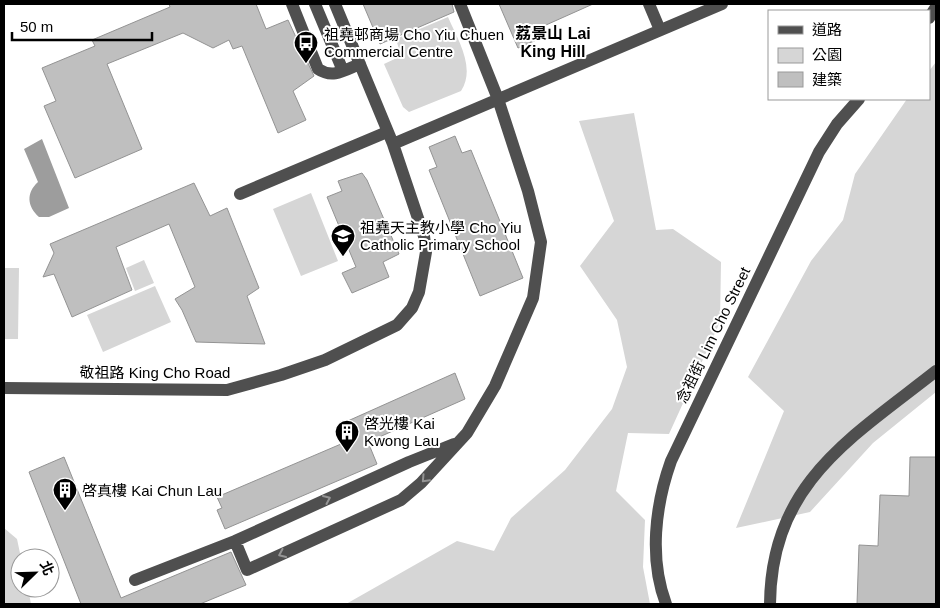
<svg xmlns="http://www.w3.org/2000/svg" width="940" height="608" font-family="Arial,'Noto Sans TC',sans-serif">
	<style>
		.green { fill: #d6d6d6 }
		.water { fill: #9d9d9d }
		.building { fill: #bfbfbf; stroke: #939393 }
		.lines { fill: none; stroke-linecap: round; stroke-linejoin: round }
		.minor { stroke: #4f4f4f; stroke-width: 12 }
		.oneway { stroke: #959595 }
		.labels { text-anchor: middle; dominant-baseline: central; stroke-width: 4; stroke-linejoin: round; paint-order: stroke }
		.poi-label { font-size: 15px; fill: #000; stroke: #fff; text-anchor: start }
		.street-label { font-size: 15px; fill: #000; stroke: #fff }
		.neighbourhood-label { font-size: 16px; font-weight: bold; fill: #000; stroke: #fff }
	</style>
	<rect width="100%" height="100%" fill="#fff"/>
	<path class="green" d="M448 17C458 40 476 68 461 91L409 112 403 107 384 64 401 56 396 39Z
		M936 62V392L873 443 810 512 736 528 784 411 748 377 811 261 843 220 855 174 907 99H929V71Z
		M634 113 656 230 673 229 721 262 720 322 669 434 628 433 616 491 645 520 643 567 650 604H346L457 541 494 551 511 518 565 470 612 409 627 367 617 320 580 266 614 221 579 121Z
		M311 193 338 261 301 276 273 209Z
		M144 260 154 283 135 291 126 268Z
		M4 268H19L18 339H4Z
		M155 286 171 322 103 352 87 315Z
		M4 528 17 539 21 558 20 588H28L31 604H4Z"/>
	<path class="water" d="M42 139 69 208 49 217H39C27 206 26 193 38 182L24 149Z"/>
	<path class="building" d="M169 4H256L266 29 288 20 314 76 293 91 306 120 278 133 242 46 233 49 229 40 213 48 183 33 107 64 142 149 75 178 44 106 56 101 42 68 95 46 92 40 170 7Z
		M363 4H452L454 12 380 44Z
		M499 4H593L537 29 541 38 518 48Z
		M455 136 462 153 471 150 523 278 480 296 429 170 437 167 429 147Z
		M362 173 367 180 399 254 383 262 389 277 352 293 342 273 356 267 327 197 342 191 338 181Z
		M194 183 210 216 227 208 259 288 247 296 265 344 196 342 182 310 175 299 195 287 169 224 116 247 132 290 72 317 54 274 43 277 54 253 50 244Z
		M455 373 465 399 368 442 377 464 225 529 217 510 222 508 217 497 348 441 341 424Z
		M64 457 121 598 231 552 246 585 200 604H81L29 472Z
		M910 457H936V604H857L859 545 878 546 880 495 909 496Z"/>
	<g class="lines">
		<path class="minor" d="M292 4 318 69C333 79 345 70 360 64
			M315 4 343 71
			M649 4 660 30
			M929 18 936 7
			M393 144 722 4
			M240 194 387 132
			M4 388 227 390 281 375 325 360 397 325 412 308 419 292 426 252 424 236 393 144 335 4
			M235 541 247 570 401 500 421 483 467 433 495 386 533 298 541 242 528 191 498 99 460 4
			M135 580 235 541 409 462 454 444
			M666 604C649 559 655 506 671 461L819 152 837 124 859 99
			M770 604C771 483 851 438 936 371"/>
	</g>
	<defs><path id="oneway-chevron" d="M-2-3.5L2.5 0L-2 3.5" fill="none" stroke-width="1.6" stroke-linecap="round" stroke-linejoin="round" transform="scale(1.25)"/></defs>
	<g class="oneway">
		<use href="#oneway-chevron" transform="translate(425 479) rotate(133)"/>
		<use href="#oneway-chevron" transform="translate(327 499) rotate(-24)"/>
		<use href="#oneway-chevron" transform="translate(282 554) rotate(156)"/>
	</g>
	<defs>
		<symbol id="bus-pin" viewBox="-11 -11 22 30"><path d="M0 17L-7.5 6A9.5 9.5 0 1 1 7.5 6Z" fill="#000" stroke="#fff"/><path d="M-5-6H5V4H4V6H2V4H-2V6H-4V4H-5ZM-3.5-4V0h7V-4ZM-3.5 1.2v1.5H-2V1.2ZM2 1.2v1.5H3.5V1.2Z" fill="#fff"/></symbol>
		<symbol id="school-pin" viewBox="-11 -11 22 30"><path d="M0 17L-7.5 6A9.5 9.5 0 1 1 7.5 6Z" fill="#000" stroke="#fff"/><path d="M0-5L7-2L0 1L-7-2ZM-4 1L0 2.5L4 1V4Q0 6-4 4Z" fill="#fff"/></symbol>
		<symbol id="building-pin" viewBox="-11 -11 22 30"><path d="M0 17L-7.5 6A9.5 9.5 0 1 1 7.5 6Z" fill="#000" stroke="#fff"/><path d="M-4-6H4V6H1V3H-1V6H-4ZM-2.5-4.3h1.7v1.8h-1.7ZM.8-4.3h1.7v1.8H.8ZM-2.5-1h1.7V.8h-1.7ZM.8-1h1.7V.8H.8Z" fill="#fff"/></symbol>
	</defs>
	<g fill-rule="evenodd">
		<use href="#bus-pin" x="292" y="29" width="28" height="38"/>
		<use href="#school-pin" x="329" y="222" width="28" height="38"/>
		<use href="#building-pin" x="333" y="418" width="28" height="38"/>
		<use href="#building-pin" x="51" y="476" width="28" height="38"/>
	</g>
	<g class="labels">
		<g class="poi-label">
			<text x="324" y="34">祖堯邨商場 Cho Yiu Chuen<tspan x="324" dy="17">Commercial Centre</tspan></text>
			<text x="360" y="227">祖堯天主教小學 Cho Yiu<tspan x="360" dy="17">Catholic Primary School</tspan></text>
			<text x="364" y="423">啓光樓 Kai<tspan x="364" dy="17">Kwong Lau</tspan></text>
			<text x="82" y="490">啓真樓 Kai Chun Lau</text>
		</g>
		<g class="street-label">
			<text transform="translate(713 335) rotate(-64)">念祖街 Lim Cho Street</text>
			<text x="155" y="372">敬祖路 King Cho Road</text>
		</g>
		<g class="neighbourhood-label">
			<text x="553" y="33">荔景山 Lai<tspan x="553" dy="18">King Hill</tspan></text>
		</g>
	</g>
	<rect width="940" height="608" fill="none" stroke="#000000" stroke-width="10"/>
	<rect x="768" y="10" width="162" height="90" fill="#ffffff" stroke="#999999"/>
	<rect x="778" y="26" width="25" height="8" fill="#4f4f4f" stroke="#999999"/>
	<text x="812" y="35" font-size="15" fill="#000000">道路</text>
	<rect x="778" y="48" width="25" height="15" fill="#d6d6d6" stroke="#999999"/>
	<text x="812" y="60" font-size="15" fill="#000000">公園</text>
	<rect x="778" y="72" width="25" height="15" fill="#bfbfbf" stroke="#999999"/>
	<text x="812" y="85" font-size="15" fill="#000000">建築</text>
	<g transform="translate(35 573) rotate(67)"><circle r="24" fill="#ffffff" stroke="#999999"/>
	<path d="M0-4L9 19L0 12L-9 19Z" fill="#000000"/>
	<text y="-8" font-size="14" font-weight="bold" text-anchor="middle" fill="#000000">北</text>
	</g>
	<path d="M12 32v8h140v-8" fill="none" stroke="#000000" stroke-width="2.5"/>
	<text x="20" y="32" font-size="15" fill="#000000" stroke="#ffffff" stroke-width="4" paint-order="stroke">50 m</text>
</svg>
